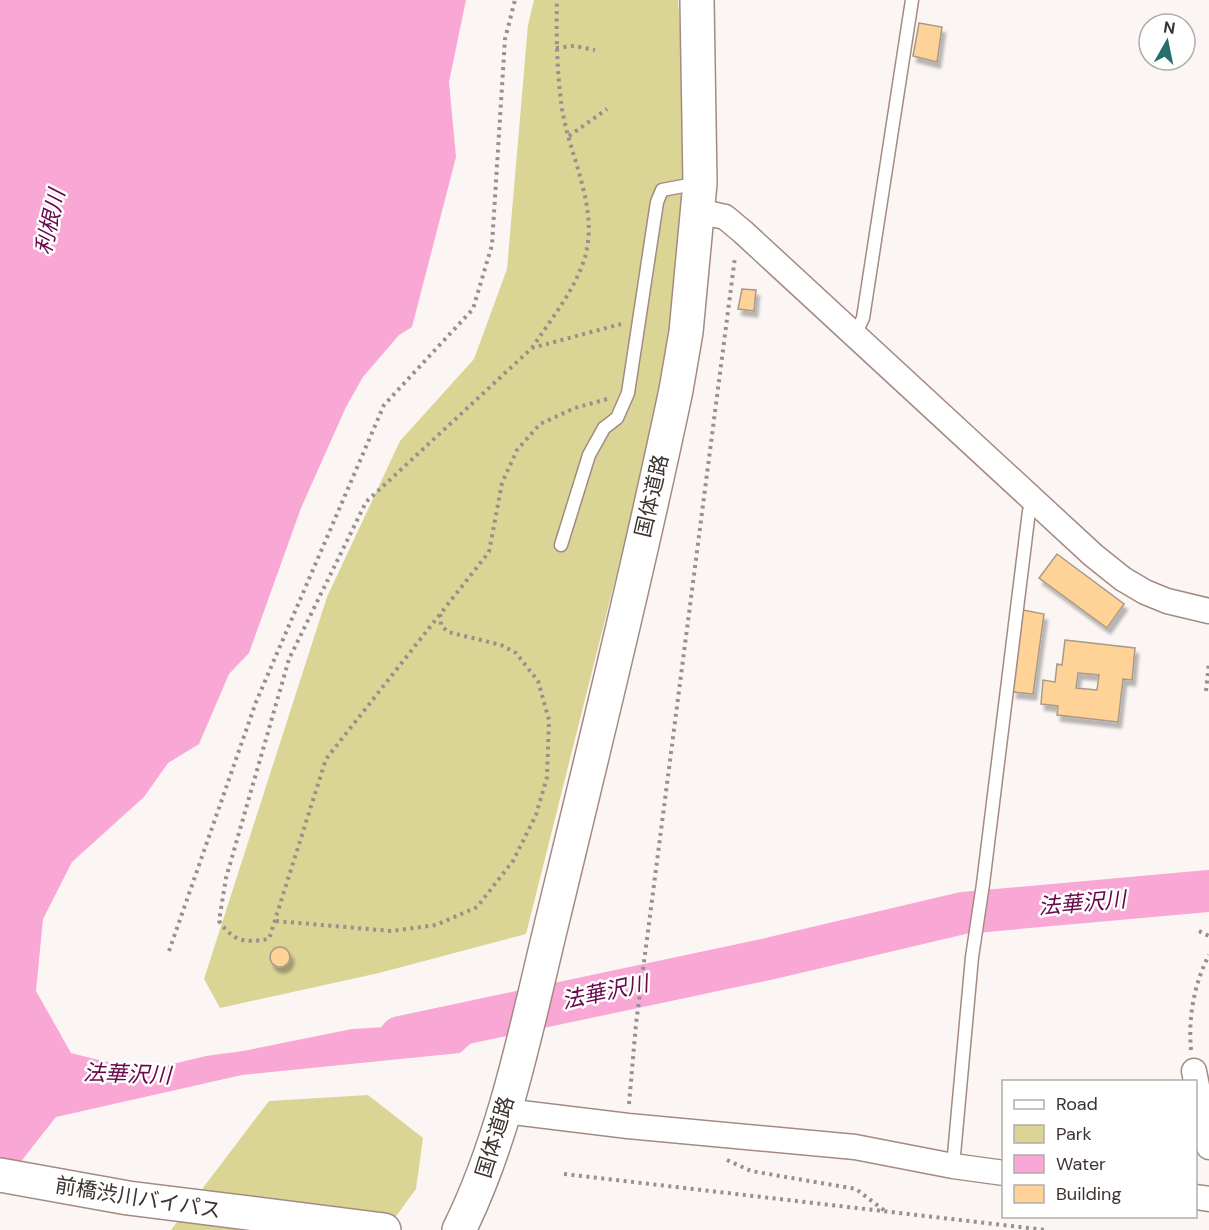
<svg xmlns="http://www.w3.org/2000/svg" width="1209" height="1230" font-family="'DM Sans','Noto Sans JP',sans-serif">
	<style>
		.green { fill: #dad495 }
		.water { fill: #f9a7d5 }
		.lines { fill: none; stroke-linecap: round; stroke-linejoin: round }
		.river { stroke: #f9a7d5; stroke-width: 42 }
		.building { fill: #ffd298; stroke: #a99a87; stroke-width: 1.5; fill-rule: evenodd; filter: url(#shadow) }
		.lane-casing { stroke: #a38b81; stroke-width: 15 }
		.street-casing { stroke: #a38b81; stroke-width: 27 }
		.secondary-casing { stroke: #a38b81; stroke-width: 36 }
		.highway-casing { stroke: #a38b81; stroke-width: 36 }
		.path { stroke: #97908d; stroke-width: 4; stroke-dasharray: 3 4.5; stroke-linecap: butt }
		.lane { stroke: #fff; stroke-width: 12 }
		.street { stroke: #fff; stroke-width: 24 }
		.secondary { stroke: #fff; stroke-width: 33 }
		.highway { stroke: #fff; stroke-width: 33 }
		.labels { text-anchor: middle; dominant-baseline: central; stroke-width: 5; stroke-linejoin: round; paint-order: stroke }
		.street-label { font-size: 21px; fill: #3d332f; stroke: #fff }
		.water-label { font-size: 22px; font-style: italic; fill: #68074a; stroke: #fff }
	</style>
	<defs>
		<filter id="shadow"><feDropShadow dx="3.5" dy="6" stdDeviation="1.5" flood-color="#0004"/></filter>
	</defs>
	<rect width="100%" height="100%" fill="#fbf6f4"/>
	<path class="green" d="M534 0H678L685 91 686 162 680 252 664 359 645 461 526 934 379 973 220 1008 204 979 327 597 400 441 474 359 507 269 528 25Z
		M368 1095 423 1138 416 1189 386 1230H171L269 1101Z"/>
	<path class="water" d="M0 0H466L449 82 456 157 412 327 399 335 363 377 346 407 301 508 249 653 229 674 199 744 168 763 144 797 72 862 43 919 36 991 71 1053 143 1071 206 1056 243 1051 352 1029 453 1023 478 1037 460 1053 242 1075 56 1117 0 1188Z"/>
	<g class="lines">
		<path class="river" d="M400 1037 768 959 963 913 1209 891"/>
	</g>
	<path class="building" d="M919 23 942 27 937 62 913 56Z
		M742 289 756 290 754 311 738 309Z
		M1057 554 1124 604 1107 628 1039 578Z
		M1023 610 1044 614 1033 694 1013 692Z
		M1065 640 1135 648 1132 680 1123 679 1118 722 1057 715 1058 706 1041 704 1043 680 1055 682 1057 664 1062 665ZM1078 673 1099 675 1097 690 1076 688Z
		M270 957a10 10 0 1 1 20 0a10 10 0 1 1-20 0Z"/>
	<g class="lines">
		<defs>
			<path id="lane" d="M855 335 863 318 912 0
				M561 545 589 455 604 428 617 418 628 393 657 202 662 190 699 183
				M953 1166 972 957 983 884 1029 511 1036 504"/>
			<path id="street" d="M698 211 725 217 743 232 1093 555 1123 579 1145 592 1167 601 1209 611
				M1194 1071 1209 1147
				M505 1111 628 1126 855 1147 953 1166 1004 1173
				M1196 1197 1209 1199"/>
			<path id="secondary" d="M459 1230C507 1133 528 1019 554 914 596 740 639 565 676 390L686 332 700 183 697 0"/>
			<path id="highway" d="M0 1175 128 1198 384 1230"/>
		</defs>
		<use href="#lane" class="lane-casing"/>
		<use href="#street" class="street-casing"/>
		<use href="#secondary" class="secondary-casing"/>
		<use href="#highway" class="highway-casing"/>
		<path class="path" d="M556 48 574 46 595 50
			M569 136 607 109
			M532 348C551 319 575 290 585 257 599 207 570 158 562 109 557 73 556 37 557 0
			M607 399 575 408 540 424 517 450 502 483 489 552 326 759 269 939C244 943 234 942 219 921L226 878 289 659 366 502 532 348 621 324
			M1206 691 1209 662
			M276 921 391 931 436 925 477 907 513 861 536 815 547 777 549 720 538 681 516 653 501 645 448 632 441 625 440 612
			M1199 931 1209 936
			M169 951 256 702 384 405 473 309 492 245 505 39 515 0
			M1191 1050C1188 1018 1194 984 1209 955
			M629 1104 636 1024 735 257
			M727 1160 751 1171 856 1189 885 1211
			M564 1174 1046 1230"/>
		<use href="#lane" class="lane"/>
		<use href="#street" class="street"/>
		<use href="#secondary" class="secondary"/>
		<use href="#highway" class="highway"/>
	</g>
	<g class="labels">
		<g class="street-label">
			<text transform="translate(652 496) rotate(-77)">国体道路</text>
			<text transform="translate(495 1137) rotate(-73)">国体道路</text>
			<text transform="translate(138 1198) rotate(9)">前橋渋川バイパス</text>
		</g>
		<g class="water-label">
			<text transform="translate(50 222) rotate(-77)">利根川</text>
			<text transform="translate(1082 903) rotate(-5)">法華沢川</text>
			<text transform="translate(605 992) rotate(-12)">法華沢川</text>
			<text transform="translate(127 1074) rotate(2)">法華沢川</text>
		</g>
	</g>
	<rect x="1002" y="1080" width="195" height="138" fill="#ffffff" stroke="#b1adac" stroke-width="1.5"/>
	<rect x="1014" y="1100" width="30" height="9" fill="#ffffff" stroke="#b1adac" stroke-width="1.5"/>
	<text x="1056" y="1110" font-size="18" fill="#3d332f">Road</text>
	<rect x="1014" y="1125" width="30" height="18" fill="#dad495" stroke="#b1adac" stroke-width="1.5"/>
	<text x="1056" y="1140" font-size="18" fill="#3d332f">Park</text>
	<rect x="1014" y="1155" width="30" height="18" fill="#f9a7d5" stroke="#b1adac" stroke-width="1.5"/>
	<text x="1056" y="1170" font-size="18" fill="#3d332f">Water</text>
	<rect x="1014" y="1185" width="30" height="18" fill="#ffd298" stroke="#b1adac" stroke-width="1.5"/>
	<text x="1056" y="1200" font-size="18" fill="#3d332f">Building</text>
	<g transform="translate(1167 42) rotate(9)"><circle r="28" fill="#ffffff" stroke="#b1adac" stroke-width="1.5"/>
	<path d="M0-4.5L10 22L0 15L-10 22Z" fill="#25706d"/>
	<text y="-9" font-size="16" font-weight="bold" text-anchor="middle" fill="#3d332f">N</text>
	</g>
</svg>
